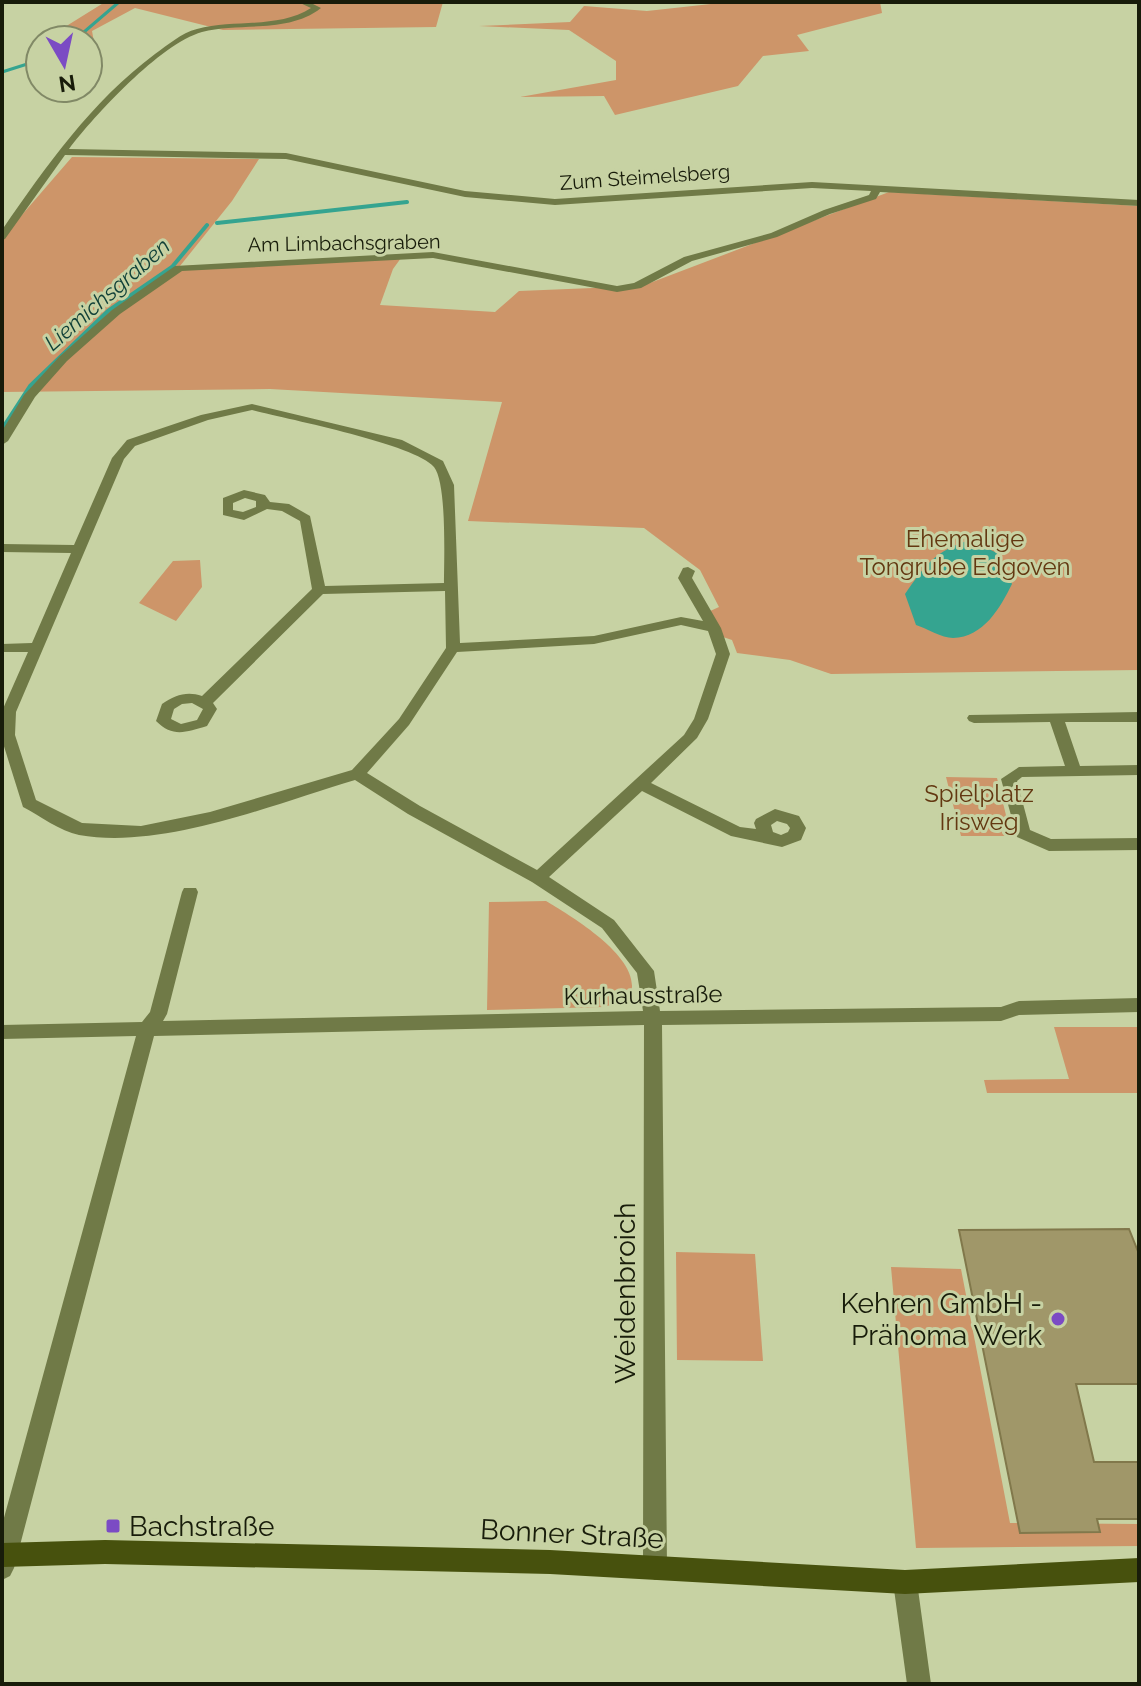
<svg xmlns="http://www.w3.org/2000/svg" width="1141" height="1686" font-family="Raleway,sans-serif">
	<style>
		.green { fill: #cd9569 }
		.water { fill: #35a490 }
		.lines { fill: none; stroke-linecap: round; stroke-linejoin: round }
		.stream-far1 { stroke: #35a490; stroke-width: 3 }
		.stream { stroke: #35a490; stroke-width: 4 }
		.building { fill: #a09769; stroke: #81784b; stroke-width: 2 }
		.minor { fill: #707a47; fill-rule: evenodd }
		.secondary { fill: #47510d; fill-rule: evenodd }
		.poi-dot { fill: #7b4bc4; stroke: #c7d2a3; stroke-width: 3 }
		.labels { text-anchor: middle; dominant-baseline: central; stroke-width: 6; stroke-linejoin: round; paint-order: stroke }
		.far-street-label { font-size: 20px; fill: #181c0a; stroke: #c7d2a3 }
		.far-water-label { font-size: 22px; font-style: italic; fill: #114138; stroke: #c7d2a3 }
		.park-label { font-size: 24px; fill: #633811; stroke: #c7d2a3 }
		.street-label { font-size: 24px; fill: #181c0a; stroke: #c7d2a3 }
		.near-street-label { font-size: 28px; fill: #181c0a; stroke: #c7d2a3 }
		.near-poi-label { font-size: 28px; fill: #181c0a; stroke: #c7d2a3; text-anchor: end }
	</style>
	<rect width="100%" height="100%" fill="#c7d2a3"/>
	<path class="green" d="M105 2H443L436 27 223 30 135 8 92 31 96 53 88 48V40H76L60 30Z
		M729 2H880L882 13 797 35 809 51 763 56 738 86 615 115 604 96 520 97 616 80V61L569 30 479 26 570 22 584 6 647 11Z
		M72 157 259 159 232 201 180 266 401 258 393 269 380 305 495 312 519 291 642 286 889 192 1139 206V670L831 674 790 660 737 653 732 640 720 636 708 612 719 607 700 570 644 528 468 521 502 402 270 389 2 392V238Z
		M200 560 202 587 176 621 139 603 173 561Z
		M946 777 997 778 1011 836H961Z
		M546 901C571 916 653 964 627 1001L603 1007 487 1010 489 902Z
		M1054 1027H1139V1093H987L984 1080 1069 1079Z
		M676 1252 755 1254 763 1361 677 1360Z
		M891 1267 961 1269 1010 1523 1139 1524V1546L916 1548Z"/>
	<path class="water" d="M970 540 997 553 1012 584C1000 608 984 637 953 638 942 638 926 628 916 625L905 594C925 565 935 551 970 540Z"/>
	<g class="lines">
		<path class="stream-far1" d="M80 40 84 32 119 2
			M2 72 40 60"/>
		<path class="stream" d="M217 223 407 202
			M2 429 30 386 108 311 172 267 207 225"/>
	</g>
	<path class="building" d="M1129 1229 1139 1254V1384H1076L1094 1462H1139V1519H1097L1100 1532 1020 1533 959 1230Z"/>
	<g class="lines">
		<path class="minor" d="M298 2H309L321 8C288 34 240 22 202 32 160 44 95 115 69 149L286 153 465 191 555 199 812 182 1139 200V206L880 192 876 199 830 214 777 237 692 261 641 288 617 292 433 258 182 271 120 314 67 361 35 397 8 441 2 445V431L24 395 59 357 112 310 175 266 433 252 617 286 634 283 684 257 771 233 824 210 869 195 871 191 812 188 555 205 465 197 286 159 65 155 5 239 2 240V230C47 165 91 102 155 54 168 45 181 33 197 29 234 19 278 29 311 8Z
			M252 404 402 440 443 461 454 485 460 643 594 636 681 617 703 621 678 578 683 568 688 567 695 571 692 578 721 628 730 654 708 719 697 738 651 783 740 827 756 829 754 823 756 819 775 809 799 816 806 828 801 840 782 847 731 836 642 791 549 877 614 920 654 971 660 1011 1001 1007 1019 1001 1139 998V1012L1019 1015 1001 1021 662 1025 667 1568 663 1576 655 1580 647 1576 643 1568 644 1025 154 1036 14 1568 10 1576 2 1580V1525L136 1036 2 1039V1025L142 1022 150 1012 182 892 184 888H196L198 892 167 1014 163 1021 643 1011 637 973 602 928 532 882 408 814 355 780C274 804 163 850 79 835 60 831 40 816 23 807L2 740V711L28 652H2V644L32 643 71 553 2 552V544L74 545 112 458 127 440 201 415ZM252 410C286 419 415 444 434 467 447 483 444 560 444 583L325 586 310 516 289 504 270 502 265 495 244 490 223 498V515L244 520 267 509 282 511 300 521 312 589 202 696C187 691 175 695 162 704L156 721C173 738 186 732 207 726L217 709 213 703 323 594 445 591 446 648 399 719 352 770 210 812 141 826 82 823 36 800 15 735 16 712 124 459 135 446 208 420ZM245 498 256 501V507L243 512 233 510V503ZM681 625 708 631 716 654 694 719 684 735 537 870 420 806 367 773 409 725 457 652 594 644ZM192 703 203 709 197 720 181 724 171 719 174 709 182 704ZM777 821 787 824 790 828 788 832 781 835 773 832 771 825Z
			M1139 712V722H1065L1080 766 1139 765V775L1022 777 1017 781 1030 830 1051 839 1139 838V850L1049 851 1017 837 1001 779 1019 767 1065 766 1050 722 974 723 969 721 967 718 969 715Z
			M905 1570 913 1574 917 1582 931 1684H907L893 1582 897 1574Z"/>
		<path class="secondary" d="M105 1540 550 1550 905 1570 1139 1558V1582L905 1594 550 1574 105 1564 2 1567V1543Z"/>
	</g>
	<g class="poi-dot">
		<circle cx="1058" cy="1319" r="8"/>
		<rect x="105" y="1518" width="16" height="16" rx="4"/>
	</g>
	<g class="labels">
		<g class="far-street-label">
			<text transform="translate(645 177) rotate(-4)">Zum Steimelsberg</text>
			<text transform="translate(344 243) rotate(-1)">Am Limbachsgraben</text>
		</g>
		<g class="far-water-label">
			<text transform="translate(107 294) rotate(-41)">Liemichsgraben</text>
		</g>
		<g class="park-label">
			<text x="965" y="538">Ehemalige<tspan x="965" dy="28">Tongrube Edgoven</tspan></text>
			<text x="979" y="793">Spielplatz<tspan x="979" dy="28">Irisweg</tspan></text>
		</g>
		<g class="street-label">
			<text transform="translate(643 995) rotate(-1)">Kurhausstraße</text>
		</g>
		<g class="near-street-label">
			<text transform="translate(625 1293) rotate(-90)">Weidenbroich</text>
			<text transform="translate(572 1534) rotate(3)">Bonner Straße</text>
		</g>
		<g class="near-poi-label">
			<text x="1042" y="1303">Kehren GmbH -<tspan x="1042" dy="32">Prähoma Werk</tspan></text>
			<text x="129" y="1526" text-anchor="start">Bachstraße</text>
		</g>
	</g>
	<rect width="1141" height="1686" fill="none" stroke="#181c0a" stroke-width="8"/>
	<g transform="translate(64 64) rotate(171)"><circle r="38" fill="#c7d2a3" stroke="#818966" stroke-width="2"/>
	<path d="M0-6L14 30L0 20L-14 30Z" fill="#7b4bc4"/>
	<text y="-12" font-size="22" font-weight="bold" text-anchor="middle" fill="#181c0a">N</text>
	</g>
</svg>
